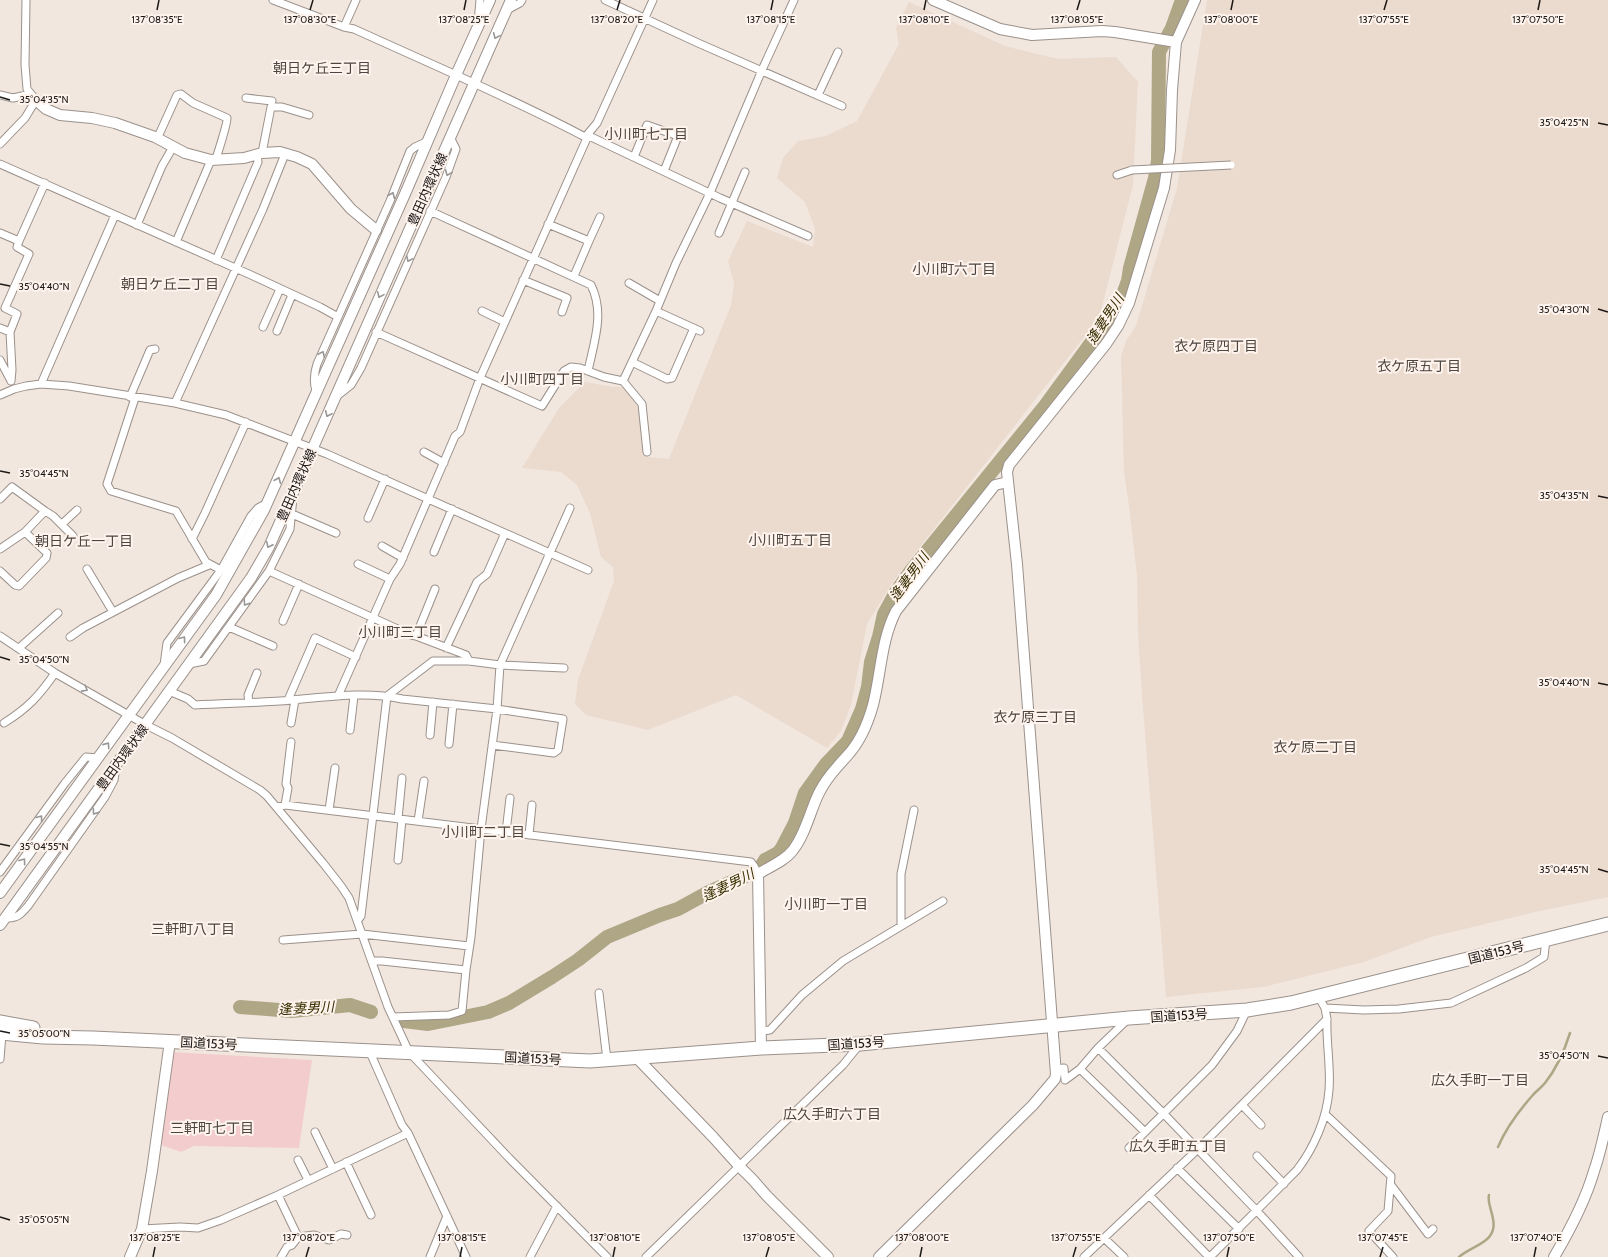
<svg xmlns="http://www.w3.org/2000/svg" width="1608" height="1257" font-family="Cabin,'Noto Sans JP',sans-serif">
	<style>
		.built { fill: #ebdace }
		.green { fill: #f3cdce }
		.lines { fill: none; stroke-linecap: round; stroke-linejoin: round }
		.stream { stroke: #aea684; stroke-width: 2.5 }
		.river { stroke: #aea684; stroke-width: 14 }
		.street-casing { stroke: #9b918b; stroke-width: 9 }
		.secondary-casing { stroke: #9b918b; stroke-width: 12 }
		.highway-casing { stroke: #9b918b; stroke-width: 15 }
		.street { stroke: #fff; stroke-width: 7 }
		.secondary { stroke: #fff; stroke-width: 10 }
		.highway { stroke: #fff; stroke-width: 13 }
		.street-bridge-casing { stroke: #9b918b; stroke-width: 9; stroke-linecap: butt }
		.street-bridge { stroke: #fff; stroke-width: 7 }
		.oneway { stroke: #999796 }
		.ticks { fill: none; stroke: #1c1816; stroke-width: 1.5 }
		.labels { text-anchor: middle; dominant-baseline: central; stroke-width: 4; stroke-linejoin: round; paint-order: stroke }
		.street-label { font-size: 13px; fill: #1c1816; stroke: #fff4ed }
		.neighbourhood-label { font-size: 14px; fill: #4d453f; stroke: #fff4ed }
		.water-label { font-size: 14px; font-style: italic; fill: #382f00; stroke: #fff4ed }
		.ticks-label { font-size: 10px; text-anchor: middle; fill: #1c1816; stroke: #fff4ed; stroke-width: 4; stroke-linejoin: round; paint-order: stroke }
	</style>
	<rect width="100%" height="100%" fill="#f1e7df"/>
	<path class="built" d="M1207 0H1608V897L1535 912 1431 937 1364 962 1263 987 1166 997 1142 695 1138 635 1137 576 1130 513 1124 472 1121 357 1126 341 1136 326 1177 188Z
		M909 2 1005 46 1058 59 1116 57 1138 82 1133 185 1099 318 894 580 867 624 851 705 841 731 827 748 736 695 648 730 586 715 575 704 578 680 614 581 613 567 601 557 590 513 577 485 561 472 522 468 559 408 585 382 613 387H625L643 415 647 457 669 459 731 305 734 283 728 261 747 221 813 247 815 229 805 202 777 178 783 158 798 141 826 136 857 121 899 44 896 28Z"/>
	<path class="green" d="M172 1052 312 1060 299 1148 194 1146 181 1152 161 1145Z"/>
	<g class="lines">
		<path class="stream" d="M1498 1147C1506 1128 1518 1112 1532 1096 1536 1091 1541 1088 1545 1083 1557 1068 1564 1052 1570 1033
			M1459 1257C1472 1245 1498 1243 1493 1219 1492 1210 1487 1203 1489 1195"/>
		<path class="river" d="M240 1007 292 1011 350 1005 371 1012
			M404 1021 428 1024 488 1012 509 1003 552 977 578 960 607 937 660 915 678 909 709 892 759 870 765 860 778 853 782 848 795 823 805 793 826 764 848 741 862 709 868 687 871 662 879 637 884 614 896 592 910 572 1045 406 1078 361 1120 303 1128 281 1130 268 1155 178 1158 161 1159 52 1172 28 1182 0"/>
		<defs>
			<path id="street" d="M273 0 344 27 354 29C433 65 511 98 587 138
				M605 0 698 43 842 106
				M507 10 520 3 522 0
				M478 23 480 0
				M344 27 356 0
				M0 95 13 98 31 94
				M818 95 838 52
				M246 98 272 101
				M587 135 720 198 808 236
				M587 135 597 123 653 0
				M157 139 177 95 181 94 193 103 227 118C228 122 218 152 216 159
				M0 144 25 118 36 100 27 89 25 65 26 0
				M262 153 271 107H282L309 115
				M634 157 647 125 678 136 664 171
				M0 164 251 275 320 307 338 317
				M1117 175 1132 170
				M430 211 591 285C605 313 594 342 588 371
				M548 224 589 241 574 276
				M137 225 162 166 173 147
				M0 233 19 241 17 247 29 254 5 308 17 314 10 332 0 328
				M719 233 745 172
				M19 241 45 183
				M589 241 600 217
				M176 242 211 160
				M216 260 258 162 257 155
				M523 280 567 298 562 312
				M629 283 660 301
				M482 311 505 322
				M656 311 700 331
				M263 327 280 289
				M277 331 292 295
				M10 332 12 370 11 381
				M376 332 542 406 564 371 571 367 580 368 604 377 623 381 656 311 676 263 710 193 762 70 794 0
				M0 360 11 381
				M632 362 667 379 672 378 694 328
				M623 381 642 404 647 452
				M41 384 115 215
				M316 391C313 381 314 373 317 364L390 201 410 151 415 147 428 141
				M0 395 14 389 26 386 41 384 69 386 175 403 226 415 327 454 588 570
				M337 396 351 385 361 368 446 177 456 149 450 137
				M130 397 150 350 155 349
				M135 398 107 484 111 491 176 511 206 562 221 570
				M175 403 263 209 285 154
				M424 452 444 463
				M0 499 12 487 45 511 25 532 47 553 46 558 19 586 15 585 0 571
				M45 511 53 516 73 536
				M292 514 336 533
				M368 518 385 479
				M62 524 77 510
				M192 539 205 513 246 422
				M382 546 403 558
				M0 549 25 532
				M434 552 452 509
				M358 564 390 579
				M87 569 113 612
				M269 571 411 635 416 636 466 655 469 661
				M283 621 299 584
				M229 627 273 646
				M0 636 55 673 146 725 172 738 260 790 267 796 323 863 341 886 349 898 388 1007 409 1052 509 1158 607 1257
				M416 636 435 589
				M70 637 83 628 178 578 209 565
				M19 648 58 613
				M446 648 477 582 487 574 505 533
				M189 664 204 661 269 571 290 529 293 497
				M164 665 167 643 221 570 251 516 258 508 267 503
				M169 691 188 699 195 705C227 703 260 703 292 700 328 697 367 691 402 699L497 709 563 719 558 750 554 753 492 745
				M338 696 390 579 400 564 455 436 460 432 480 378 587 138V135
				M288 700 315 638 356 657
				M249 702 248 695 257 673
				M4 723C28 708 39 696 55 673
				M291 723 295 700
				M350 730 354 696
				M430 735 433 702
				M449 744 453 704
				M285 805 288 788 286 784 291 742
				M277 807 285 805 751 862 754 866 758 874
				M329 810 335 768
				M398 819 402 778
				M418 821 424 781
				M506 832 510 798
				M529 835 532 805
				M398 860 402 820
				M0 872 65 783 86 757 98 758
				M6 917 8 918C18 918 22 913 28 906L105 797 114 780 116 767
				M358 920 361 916 387 696 433 661H469L500 665 564 668
				M901 926V874L914 810
				M283 940 362 934 469 946
				M372 961H382L466 970 471 937 481 829 497 709 500 665 570 508
				M599 993 607 1060
				M1325 1008 1364 1010 1399 1009 1451 1003 1526 968 1544 957 1546 939
				M393 1017 449 1015 462 1011 466 970
				M1127 1020 1098 1048 1164 1114 1257 1211 1299 1257
				M761 1031 770 1030 802 995 843 961 943 901
				M369 1050 402 1125 408 1133 466 1257
				M0 1059 2 1034
				M1055 1069 1064 1068 1065 1080 1080 1069 1098 1048
				M1080 1069 1145 1132
				M1242 1105 1261 1125
				M1325 1114 1391 1176 1388 1211 1369 1231 1393 1257
				M315 1132 333 1169
				M1129 1148 1212 1065 1237 1031 1247 1010
				M1257 1156 1284 1184
				M298 1160 308 1180
				M346 1162 371 1215
				M1177 1168 1239 1229
				M1391 1185 1428 1234 1433 1229
				M278 1195 298 1237
				M1149 1195 1209 1257
				M142 1229 180 1227 198 1228 221 1220 278 1195 408 1133
				M1104 1238 1124 1257
				M281 1257 287 1247 292 1245 298 1237 314 1235 329 1240 341 1234 347 1235
				M430 1257 447 1216
				M530 1257 557 1206
				M646 1257 843 1065 860 1044
				M1084 1257 1198 1149 1327 1019
				M1210 1257 1297 1170C1314 1148 1327 1118 1329 1090 1331 1068 1326 1042 1327 1019L1325 1008 1318 996"/>
			<path id="secondary" d="M933 0 1000 29 1032 35 1102 31 1115 32 1176 42
				M36 100 46 109 60 115 92 118 115 123 155 137 185 153 211 160 244 158 262 153 280 152 297 157 312 164 351 209 376 230
				M0 893 216 595 264 510 405 194 456 75 490 0
				M0 925 251 578 269 547 511 0
				M761 1048 758 874C769 867 785 861 793 850 805 835 810 812 818 795 825 780 836 768 847 756 860 742 868 723 873 705 881 674 881 640 896 611L995 485 1008 482
				M637 1058 713 1137 739 1166 753 1180 767 1196 828 1257
				M130 1257 142 1229 152 1171 170 1041
				M879 1257 1033 1105 1055 1079 1056 1074 1017 564 1007 472 1009 465 1106 344 1118 326 1129 303 1164 188 1170 150 1172 90 1176 42 1195 0
				M1554 1257C1570 1230 1585 1202 1594 1171 1600 1154 1604 1135 1608 1117"/>
			<path id="highway" d="M0 1022 33 1028
				M0 1033 43 1037 93 1038 590 1061 761 1048 860 1044 1129 1018 1247 1010 1291 1003 1608 924"/>
		</defs>
		<use href="#street" class="street-casing"/>
		<use href="#secondary" class="secondary-casing"/>
		<use href="#highway" class="highway-casing"/>
		<use href="#street" class="street"/>
		<use href="#secondary" class="secondary"/>
		<use href="#highway" class="highway"/>
		<defs>
			<path id="street-bridge" d="M1132 170 1231 165"/>
		</defs>
		<use href="#street-bridge" class="street-bridge-casing"/>
		<use href="#street-bridge" class="street-bridge"/>
	</g>
	<defs><path id="oneway-chevron" d="M-2-3.5L2.5 0L-2 3.5" fill="none" stroke-width="1.6" stroke-linecap="round" stroke-linejoin="round"/></defs>
	<g class="oneway">
		<use href="#oneway-chevron" transform="translate(496 36) rotate(114)"/>
		<use href="#oneway-chevron" transform="translate(448 173) rotate(112)"/>
		<use href="#oneway-chevron" transform="translate(392 195) rotate(-67)"/>
		<use href="#oneway-chevron" transform="translate(409 259) rotate(114)"/>
		<use href="#oneway-chevron" transform="translate(380 295) rotate(114)"/>
		<use href="#oneway-chevron" transform="translate(322 354) rotate(-65)"/>
		<use href="#oneway-chevron" transform="translate(328 414) rotate(115)"/>
		<use href="#oneway-chevron" transform="translate(278 480) rotate(-67)"/>
		<use href="#oneway-chevron" transform="translate(269 545) rotate(116)"/>
		<use href="#oneway-chevron" transform="translate(246 603) rotate(125)"/>
		<use href="#oneway-chevron" transform="translate(183 639) rotate(-53)"/>
		<use href="#oneway-chevron" transform="translate(85 689) rotate(29)"/>
		<use href="#oneway-chevron" transform="translate(107 745) rotate(-55)"/>
		<use href="#oneway-chevron" transform="translate(95 812) rotate(125)"/>
		<use href="#oneway-chevron" transform="translate(40 818) rotate(-54)"/>
		<use href="#oneway-chevron" transform="translate(23 861) rotate(-54)"/>
	</g>
	<path class="ticks" d="M157 10 159 0M310 10 313 0M464 10 466 0M617 10 620 0M771 10 773 0M924 10 926 0M1077 10 1080 0M1231 10 1233 0M1384 10 1387 0M1538 10 1540 0M0 97 10 100M1598 123 1608 125M0 284 10 286M1598 309 1608 312M0 471 10 473M1598 496 1608 498M0 657 10 660M1598 683 1608 685M0 844 10 846M1598 869 1608 872M0 1031 10 1033M1598 1056 1608 1058M0 1217 10 1220M153 1257 155 1247M306 1257 309 1247M460 1257 462 1247M613 1257 615 1247M766 1257 769 1247M920 1257 922 1247M1073 1257 1076 1247M1227 1257 1229 1247M1380 1257 1383 1247M1534 1257 1536 1247"/>
	<g class="labels">
		<g class="street-label">
			<text transform="translate(427 189) rotate(-66)">豊田内環状線</text>
			<text transform="translate(296 485) rotate(-66)">豊田内環状線</text>
			<text transform="translate(122 757) rotate(-54)">豊田内環状線</text>
			<text transform="translate(1496 952) rotate(-14)">国道153号</text>
			<text transform="translate(1179 1015) rotate(-4)">国道153号</text>
			<text transform="translate(209 1043) rotate(3)">国道153号</text>
			<text transform="translate(856 1043) rotate(-4)">国道153号</text>
			<text transform="translate(533 1058) rotate(3)">国道153号</text>
		</g>
		<g class="neighbourhood-label">
			<text x="322" y="68">朝日ケ丘三丁目</text>
			<text x="646" y="134">小川町七丁目</text>
			<text x="954" y="269">小川町六丁目</text>
			<text x="170" y="284">朝日ケ丘二丁目</text>
			<text x="1216" y="346">衣ケ原四丁目</text>
			<text x="1419" y="366">衣ケ原五丁目</text>
			<text x="542" y="379">小川町四丁目</text>
			<text x="790" y="540">小川町五丁目</text>
			<text x="84" y="541">朝日ケ丘一丁目</text>
			<text x="400" y="632">小川町三丁目</text>
			<text x="1035" y="717">衣ケ原三丁目</text>
			<text x="1315" y="747">衣ケ原二丁目</text>
			<text x="483" y="832">小川町二丁目</text>
			<text x="826" y="904">小川町一丁目</text>
			<text x="193" y="929">三軒町八丁目</text>
			<text x="1480" y="1080">広久手町一丁目</text>
			<text x="832" y="1114">広久手町六丁目</text>
			<text x="212" y="1128">三軒町七丁目</text>
			<text x="1178" y="1146">広久手町五丁目</text>
		</g>
		<g class="water-label">
			<text transform="translate(1105 319) rotate(-57)">逢妻男川</text>
			<text transform="translate(909 577) rotate(-54)">逢妻男川</text>
			<text transform="translate(728 885) rotate(-26)">逢妻男川</text>
			<text transform="translate(306 1008) rotate(-3)">逢妻男川</text>
		</g>
	</g>
	<g class="ticks-label">
		<text x="157" y="23">137°08'35"E</text>
		<text x="310" y="23">137°08'30"E</text>
		<text x="464" y="23">137°08'25"E</text>
		<text x="617" y="23">137°08'20"E</text>
		<text x="771" y="23">137°08'15"E</text>
		<text x="924" y="23">137°08'10"E</text>
		<text x="1077" y="23">137°08'05"E</text>
		<text x="1231" y="23">137°08'00"E</text>
		<text x="1384" y="23">137°07'55"E</text>
		<text x="1538" y="23">137°07'50"E</text>
		<text x="44" y="103">35°04'35"N</text>
		<text x="1564" y="126">35°04'25"N</text>
		<text x="44" y="290">35°04'40"N</text>
		<text x="1564" y="313">35°04'30"N</text>
		<text x="44" y="477">35°04'45"N</text>
		<text x="1564" y="499">35°04'35"N</text>
		<text x="44" y="663">35°04'50"N</text>
		<text x="1564" y="686">35°04'40"N</text>
		<text x="44" y="850">35°04'55"N</text>
		<text x="1564" y="873">35°04'45"N</text>
		<text x="44" y="1037">35°05'00"N</text>
		<text x="1564" y="1059">35°04'50"N</text>
		<text x="44" y="1223">35°05'05"N</text>
		<text x="155" y="1241">137°08'25"E</text>
		<text x="309" y="1241">137°08'20"E</text>
		<text x="462" y="1241">137°08'15"E</text>
		<text x="615" y="1241">137°08'10"E</text>
		<text x="769" y="1241">137°08'05"E</text>
		<text x="922" y="1241">137°08'00"E</text>
		<text x="1076" y="1241">137°07'55"E</text>
		<text x="1229" y="1241">137°07'50"E</text>
		<text x="1383" y="1241">137°07'45"E</text>
		<text x="1536" y="1241">137°07'40"E</text>
	</g>
</svg>
